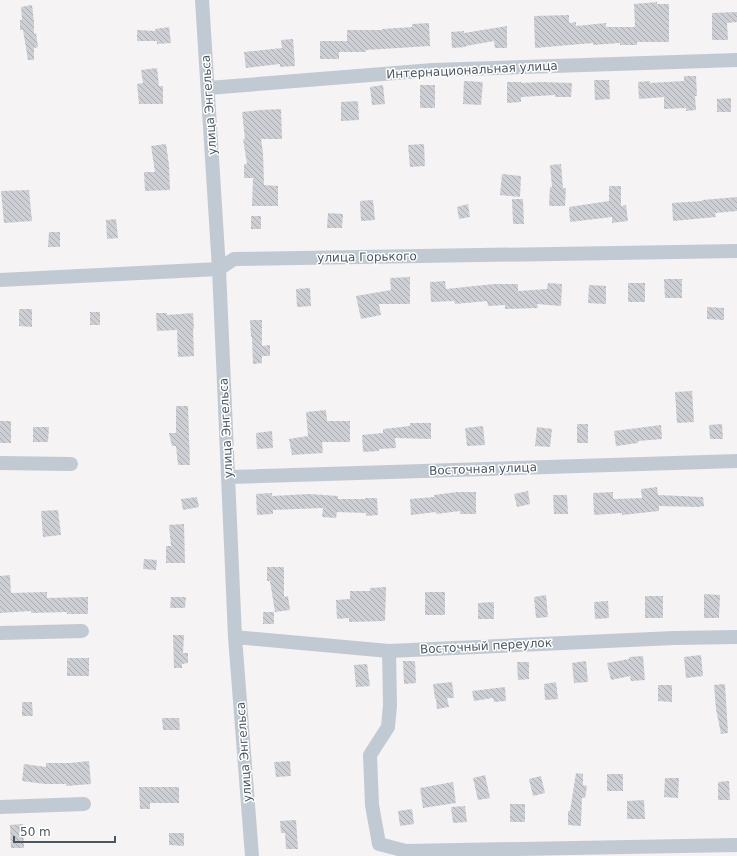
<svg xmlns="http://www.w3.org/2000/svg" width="737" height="856" font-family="'DejaVu Sans',sans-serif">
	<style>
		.building { fill: url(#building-back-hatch) }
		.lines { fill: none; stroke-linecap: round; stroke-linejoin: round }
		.minor { stroke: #c1cad2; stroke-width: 14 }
		.labels { text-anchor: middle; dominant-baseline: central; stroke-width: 3; stroke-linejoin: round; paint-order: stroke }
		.street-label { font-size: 12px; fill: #4a5661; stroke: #fff }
	</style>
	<defs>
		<pattern id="building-back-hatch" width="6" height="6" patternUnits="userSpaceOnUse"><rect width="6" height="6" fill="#cdcfd5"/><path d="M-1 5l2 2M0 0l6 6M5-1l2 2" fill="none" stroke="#a8abb0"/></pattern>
	</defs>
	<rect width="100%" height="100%" fill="#f5f3f3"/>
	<path class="building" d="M657 2V4H669V42H637V45H620V43L593 45V43L535 48 534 16 569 15V23L576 22V26L606 23V27H635L634 4Z
		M32 5 34 22V34L36 33 38 47 34 48V60H28L23 30H20V20H22L21 7Z
		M737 12V22L727 23 728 40H712V13Z
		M429 23 430 46 366 50V52H339V59H320V41H347V30H382V29L412 27V24Z
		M507 26V48H495L494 41 466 46V47L452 48 451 32 464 31V33Z
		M169 27 171 43 157 44V41H137V30L156 31 155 29Z
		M293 39 295 66 280 67V64L246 68 244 52 282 48 281 40Z
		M157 68 159 86H163V104H139L137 84 143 83 141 70Z
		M684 76H696L697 96H695L696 110 686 111V108L664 109V97L639 99 638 82 650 81V83L684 81Z
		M594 80H609L610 99 595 100Z
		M464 81 483 82 481 105 463 104Z
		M507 82H521V83L542 82 572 83 571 97H555V95L521 97V102L507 103Z
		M383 85 385 104 372 105 370 87Z
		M420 85H435V108H420Z
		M731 98V112H717V99Z
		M358 101 359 120 341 121V102Z
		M281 109 282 139H261L263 153 264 185 278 186V206H252L253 178H244V164H247L243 139H245L242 112 261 110Z
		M166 144 169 165 170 190 145 191 144 172H155L151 146Z
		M424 144 425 166 410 167 408 145Z
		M561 164 563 188H566L565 206H549L550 187H552L550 165Z
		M502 174 521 176 520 197 500 195Z
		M609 186H621V206L626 205 628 221 612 223V217L570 222 569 207 609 201Z
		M29 190 32 221 4 223 1 191Z
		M737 197V211L715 213 716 217 673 221 672 203 702 201V200Z
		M512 199H523L524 224H513Z
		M373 200 375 220 361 221 360 201Z
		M468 204 470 217 459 219 457 207Z
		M328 213 343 214 342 228H327Z
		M251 216H261V229H251Z
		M116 219 118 238 107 239 106 220Z
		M49 232H60V247H48Z
		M410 277V304H379L381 315 361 319 356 296 391 290 390 278Z
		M664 279H682V298H665Z
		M445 281 446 289 494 284H518V291L547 289 548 283 562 284 561 306 537 304 538 308 505 309V305L488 306 487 301 455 304 454 301 431 302 430 282Z
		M628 283H645V302H628Z
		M589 285 606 286V304L588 303Z
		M310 288 311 306 297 307 296 289Z
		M707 307 724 308V320L707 319Z
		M19 309H32V327L19 326Z
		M90 312H100V325H90Z
		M156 313H167V315L193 313 194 329H193L194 356 178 357 177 330 157 331Z
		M250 320H262V346L270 345V356H262V363L253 364 252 337H251Z
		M692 391 694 422 677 423 675 392Z
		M176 406H188L190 465H178L176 446H172L169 433H176Z
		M326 410 327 421H350V442H322L323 453 292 455 289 439 308 436 306 412Z
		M0 421H11V443H0Z
		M410 423H431V439L395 438 396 448 379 449V451L363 452 362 435 383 433V429L410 426Z
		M577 424H588V443H577Z
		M722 424 723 439H710L709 425Z
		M661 425 662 439 638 441V443L616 446 614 431Z
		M483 426 485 445 467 446 465 428Z
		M33 427H49L48 442H33Z
		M537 427 552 429 550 447 535 446Z
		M272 431 273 448 257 449 256 433Z
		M657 487 658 495 703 497 704 506 699 507 659 506V511L622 515V513L594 515 593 493 613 492V499L642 498 641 489Z
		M528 491 530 504 517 507 514 494Z
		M457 492H476V514H460V511L436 514V512L411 515 410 499 434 497V495Z
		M272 493V496L309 494 338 496V499H365V498H377L378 515 366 516V513L337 512 336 518 322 517 323 508 273 510V514L257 515 256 494Z
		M553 495H567L568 514H554Z
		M197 497 199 507 183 510 181 499Z
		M58 510 61 535 43 537 41 511Z
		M184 524 185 563H166V546H171L169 525Z
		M144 559 157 560 156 570 143 569Z
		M267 567H284V597L288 596 290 610 275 612 270 581H267Z
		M10 575 11 593 47 592V598L88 597V614H67V612L31 613V611L0 613V576Z
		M386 587 385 621 349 622V618L337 619 336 600 350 599V591H370V588Z
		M425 592H445V615H425Z
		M704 594 720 595 719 618H704Z
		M546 595 548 617 536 618 534 597Z
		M645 596H663V618H645Z
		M171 597H186L185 608H170Z
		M608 601 609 618 595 619 594 602Z
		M494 602V619H478V603Z
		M263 612H274V624H263Z
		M173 635H184L183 653H188V663L182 664V668H174Z
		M701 655 703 676 686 678 684 657Z
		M643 656 645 680 631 681 630 676 611 680 607 663 629 659V657Z
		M67 658H89V676H67Z
		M403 661H415L416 683 404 684Z
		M586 661 588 682 574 683 572 663Z
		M517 662H529V679L518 680Z
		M367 664 370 686 356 687 354 665Z
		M452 682 454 698H447L449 707 437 709 436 699H435L433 684Z
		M556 682 558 699 545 700 544 684Z
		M725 684 728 733 721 734 716 709 714 685Z
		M658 685H672V702L658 701Z
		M505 687 506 701 494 702 493 698 474 701 472 691Z
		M22 702H32L33 716H22Z
		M162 718H179L180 730H163Z
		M89 761 91 784 66 786V784H45L22 781 24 764 46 767V763H70Z
		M290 761 291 776 276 777 274 762Z
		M576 773 583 774V785L587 786 585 798H582L581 826 568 825V811H570Z
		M607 774H623V791H607Z
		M485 775 490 798 478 800 473 778Z
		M541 776 545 793 533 796 529 779Z
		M665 778H679L678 798 664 797Z
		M729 781 730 800H718V782Z
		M453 782 456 803 423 808 420 788Z
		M139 787H179V803H150V809H140Z
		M644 800 645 819H627V801Z
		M510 804H525V822H510Z
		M465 806 467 822 453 823 451 807Z
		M412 809 414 824 400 826 398 811Z
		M296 820 298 849H286L285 833H281L280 821Z
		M23 824 24 848H11L10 825Z
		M169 833H184V846L169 845Z"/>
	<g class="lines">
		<path class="minor" d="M202 0 219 269 235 637 252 856
			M208 88 433 70 737 60
			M0 280 219 269 234 259 737 251
			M0 463 71 464
			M229 477 737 461
			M0 633 82 631
			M235 637 389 651 674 638 737 637
			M389 651 390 705 388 727 370 755 372 805 379 844 406 851 737 845
			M0 807 84 804"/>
	</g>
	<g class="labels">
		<g class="street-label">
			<text transform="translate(472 70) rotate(-3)">Интернациональная улица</text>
			<text transform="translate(209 105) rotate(-94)">улица Энгельса</text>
			<text transform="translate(367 257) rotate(-1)">улица Горького</text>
			<text transform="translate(226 428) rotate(-93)">улица Энгельса</text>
			<text transform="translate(483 469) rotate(-2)">Восточная улица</text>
			<text transform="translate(486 646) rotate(-3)">Восточный переулок</text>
			<text transform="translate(244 752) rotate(-94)">улица Энгельса</text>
		</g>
	</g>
	<path d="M14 836v6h101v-6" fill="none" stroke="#4a5661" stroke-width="2"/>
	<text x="20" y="836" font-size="12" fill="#4a5661" stroke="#ffffff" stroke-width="3" paint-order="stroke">50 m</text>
</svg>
